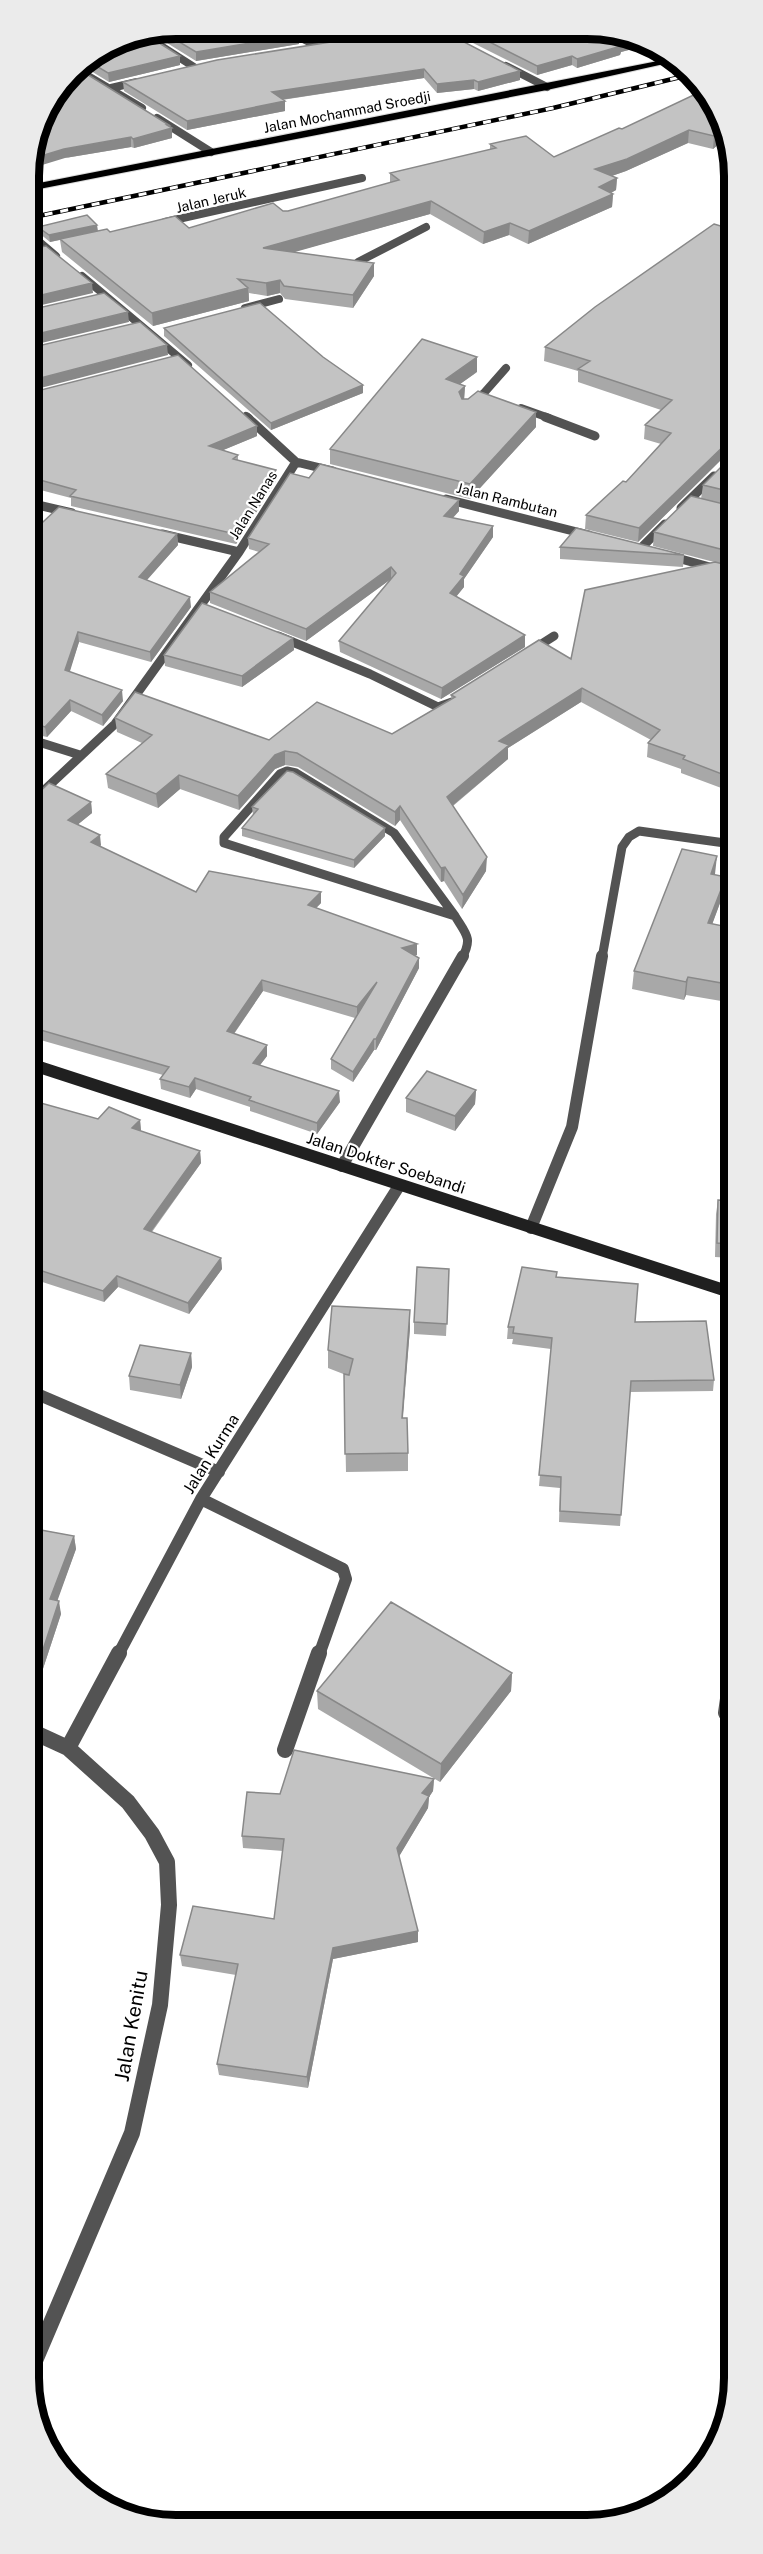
<svg xmlns="http://www.w3.org/2000/svg" width="763" height="2554" font-family="'Public Sans',sans-serif">
	<style>
		.lines { fill: none; stroke-linecap: round; stroke-linejoin: round }
		.primary-casing { stroke: #dbdbdb; stroke-width: 2 }
		.service-far2 { stroke: #535353; stroke-width: 8 }
		.service-far1 { stroke: #535353; stroke-width: 9 }
		.service { stroke: #535353; stroke-width: 12 }
		.minor-far3 { stroke: #535353; stroke-width: 8 }
		.minor-far2 { stroke: #535353; stroke-width: 9 }
		.minor-far1 { stroke: #535353; stroke-width: 12 }
		.minor { stroke: #535353; stroke-width: 16 }
		.secondary { stroke: #202020; stroke-width: 12 }
		.primary { fill: #000; fill-rule: evenodd }
		.rail-casing { stroke: #000; stroke-width: 4.5 }
		.rail { stroke: #fff; stroke-width: 3; stroke-dasharray: 8; stroke-linecap: butt }
		.wall { fill: #a8a8a8 }
		.shaded-wall { fill: #888 }
		.building { fill: #c3c3c3; stroke: #888; stroke-width: 1.5 }
		.labels { text-anchor: middle; dominant-baseline: central; stroke-width: 4.5; stroke-linejoin: round; paint-order: stroke }
		.far-street-label { font-size: 14px; fill: #000; stroke: #fff }
		.street-label { font-size: 16px; fill: #000; stroke: #fff }
		.near-street-label { font-size: 20px; fill: #000; stroke: #fff }
		.rim { fill: none; stroke: #000; stroke-width: 8 }
	</style>
	<rect width="100%" height="100%" fill="#fff"/>
	<g class="lines">
		<defs>
			<path id="primary" d="M668 59 673 62 547 90 29 191V185Z"/>
		</defs>
		<use href="#primary" class="primary-casing"/>
		<path class="service-far2" d="M358 262 426 227
			M471 403 484 393 506 368
			M521 408 549 418"/>
		<path class="service-far1" d="M545 417 595 436
			M602 958 622 847 629 837 639 831 732 844"/>
		<path class="service" d="M531 1228 572 1127 602 956"/>
		<path class="minor-far3" d="M285 30 319 47
			M144 35 194 67
			M506 66 547 87
			M76 69 142 108
			M111 88 137 82
			M157 118 211 152
			M165 222 362 178
			M29 233 56 256
			M82 276 188 365
			M245 308 279 299
			M246 416 249 418"/>
		<path class="minor-far2" d="M247 417 296 462 333 471
			M446 499 589 535
			M29 503 72 513
			M681 508 714 476
			M162 534 239 552
			M641 548 665 524
			M670 556 717 569
			M278 636 370 674 438 707 452 702
			M529 652 554 636
			M29 739 80 755
			M287 771 296 773 394 833 455 916 224 843V837L280 774Z
			M39 795 115 724 239 552 296 462
			M455 916C466 934 473 938 462 958"/>
		<path class="minor-far1" d="M342 1166 463 956
			M30 1391 219 1472
			M201 1499 343 1569 346 1579 319 1655
			M118 1655 201 1499 399 1186"/>
		<path class="minor" d="M726 1713 733 1664
			M31 1731 68 1748 128 1802 152 1834 167 1862 169 1905 160 2005 132 2133 31 2370
			M68 1748 119 1653
			M285 1750 319 1653"/>
		<path class="secondary" d="M30 1064 733 1293"/>
		<use href="#primary" class="primary"/>
		<defs>
			<path id="rail" d="M29 218 553 108 693 74"/>
		</defs>
		<use href="#rail" class="rail-casing"/>
		<use href="#rail" class="rail"/>
	</g>
	<path class="wall" d="M176 28 299 35V44L196 61 151 33Z
		M296 29 386 30 319 40Z
		M406 30 520 80 478 91 474 89 437 93 424 78 282 100 285 111 187 130 124 91 123 82Z
		M447 30 616 31 644 46 621 52 620 55 577 68 572 65 537 75Z
		M117 42 180 56V65L109 82 81 65Z
		M702 91 726 138 713 149 688 143 626 171 612 176 617 178 616 190 611 193 613 194 612 207 528 244 509 235 483 244 430 214 293 252 374 263V276L353 308 285 299 280 293 267 296 249 293V301L153 326 62 252 60 240 50 242 39 233 38 227 110 232 189 228 288 211 390 183V173L490 150V144L554 157 622 129Z
		M169 125 172 138 134 148 131 147 65 158Z
		M727 228V454L638 542 585 529 586 515 626 482 661 444 644 439 645 425 661 410 578 382V371L544 361 545 347Z
		M164 328 323 357 363 385V393L271 430 164 336Z
		M477 372 460 384 465 386 464 399 536 412V427L470 499 330 464V449Z
		M29 393 257 436 223 450 238 455V461L276 481 236 544 71 506V498L29 487Z
		M732 456V792L681 773V769L647 757 648 743 651 740 581 702 508 748V759L453 806 486 871 462 909 444 881 441 882 400 820 395 826 298 767 285 765 275 769 239 810 180 789 158 808 108 788 106 774 142 743 117 732 115 718 269 740 392 734 451 699V695L571 659 714 562 653 546 654 532 701 499 703 485Z
		M309 478 459 500V511L453 518 493 526V537L464 579V587L456 597 525 647 441 699 340 652 339 641 391 579 306 641 210 603V592L259 552 249 549 248 538Z
		M177 534 178 545 146 580 191 607 151 662 79 642 69 672 123 701 103 726 71 711 47 737 29 733V535Z
		M560 547 684 555 683 567 560 559Z
		M293 638 294 650 242 687 165 666 164 655Z
		M30 800 91 802 92 813 78 824 101 845 100 847 196 892H321V903L316 908 417 944V955H415L419 968 376 1050H374L353 1082 331 1069V1059L355 1018 263 991 234 1034 267 1056 260 1065 340 1102 317 1134 250 1111V1107L196 1089 190 1098 161 1089 160 1079 163 1075 30 1037Z
		M252 807 385 836 354 868 242 836V828L253 815Z
		M715 875 723 895 712 924 733 928V1003L686 995 684 1000 632 989 634 971Z
		M476 1090 475 1104 455 1131 406 1112V1098Z
		M30 1100 98 1119 140 1120 141 1131 200 1151 201 1163 152 1232 221 1258 222 1269 189 1314 118 1287 104 1302 30 1278Z
		M718 1200 733 1201V1258L715 1257 716 1214Z
		M449 1269 446 1336 414 1334V1322Z
		M556 1277 635 1322 714 1380 713 1391 630 1392 620 1526 559 1522 560 1488 539 1486 551 1349 512 1344 513 1339H507L508 1327Z
		M410 1328 403 1418 408 1453V1471L346 1472 344 1374 346 1375 328 1368V1350Z
		M191 1353 192 1367 181 1399 130 1390 129 1376Z
		M30 1528 74 1536 76 1549 57 1600 61 1614 35 1693 30 1692Z
		M512 1673 511 1691 440 1782 318 1709 317 1691Z
		M434 1779 433 1791 429 1797 428 1808 399 1856 418 1942 333 1959 308 2088 219 2075 217 2064 236 1975 182 1966 180 1955 274 1919 283 1851 243 1848 242 1836 280 1794Z"/>
	<path class="shaded-wall" d="M332 30H386L319 40V32Z
		M299 35V44L196 61V52Z
		M633 40 644 46 621 52 620 55 577 68V59L618 44Z
		M180 56V65L109 82 108 73Z
		M572 56V65L537 75V66Z
		M424 69V78L273 101 272 92Z
		M520 71V80L478 91V82Z
		M474 80V89L437 93V84Z
		M285 101V111L187 130V121Z
		M167 125H169L170 129 172 128V138L134 148 133 139Z
		M689 130 688 143 626 171 594 182 595 169Z
		M722 130 726 138 713 149 714 136Z
		M131 137V147L65 158 29 169 31 159 64 149Z
		M617 178 616 190 598 200 599 187Z
		M613 194 612 207 528 244 529 231Z
		M431 201 430 214 263 261V248Z
		M510 223 509 235 483 244 484 232Z
		M97 225 98 231 50 242 49 235Z
		M34 236 35 246 29 248V238Z
		M374 263V276L353 308V295Z
		M280 280V293L267 296 266 283Z
		M92 283 93 293 29 308V298Z
		M248 288 249 301 153 326 152 313Z
		M128 312 129 322 29 346V336Z
		M167 345 168 355 29 391V381Z
		M477 357V372L446 394V379Z
		M363 385V393L271 430V423Z
		M465 386 464 401 458 407 459 392Z
		M536 412V427L470 499V484Z
		M257 426V436L209 456V446Z
		M732 440V453L727 454 638 542 639 528 729 441Z
		M276 470V481L236 544 235 534Z
		M459 500V511L444 527V516Z
		M493 526V537L464 579V587L450 604V593L460 574Z
		M177 534 178 545 140 588 139 577Z
		M391 567V579L306 641V629Z
		M190 597 191 607 151 662 150 652Z
		M78 632 79 642 67 681 65 670Z
		M525 635V647L441 699 442 688Z
		M293 638 294 650 242 687V676Z
		M582 688 581 702 508 748V759L446 811 447 797 499 741Z
		M122 690 123 701 103 726 102 715Z
		M70 700 71 711 47 737 45 727Z
		M35 738 37 748 29 756V744Z
		M285 751V765L275 769 239 810 238 796 275 755Z
		M179 775 180 789 158 808 156 794Z
		M36 777 38 788 29 795V783Z
		M91 802 92 813 70 831 68 820Z
		M400 806V820L395 826V812Z
		M385 828V836L354 868V860Z
		M100 835 101 845 92 853 91 842Z
		M717 856 715 874 709 892 711 874Z
		M487 857 486 871 462 909 463 895Z
		M445 867 444 881 441 882V868Z
		M726 877 723 895 706 941 708 923Z
		M321 892V903L309 915 308 905Z
		M417 944V955L402 959V948Z
		M419 958V968L376 1050V1039Z
		M688 977 686 995 684 1000 686 982Z
		M262 980 263 991 228 1042 227 1031Z
		M377 982 357 1018V1007Z
		M374 1039V1050L353 1082V1072Z
		M267 1045V1056L254 1073 253 1063Z
		M195 1078 196 1089 190 1098 189 1087Z
		M476 1090 475 1104 455 1131V1116Z
		M339 1091 340 1102 317 1134V1123Z
		M140 1120 141 1131 132 1128Z
		M200 1151 201 1163 145 1240 144 1229Z
		M221 1258 222 1269 189 1314 188 1303Z
		M117 1276 118 1287 104 1302 103 1291Z
		M410 1310V1328L401 1436 402 1418Z
		M191 1353 192 1367 181 1399 180 1385Z
		M74 1536 76 1549 53 1613 50 1599Z
		M59 1601 61 1614 35 1693 33 1680Z
		M512 1673 511 1691 440 1782 441 1764Z
		M434 1779 433 1791 429 1797 428 1808 397 1860V1848L422 1793Z
		M418 1931V1942L333 1959 308 2088 307 2077 333 1948Z"/>
	<path class="building" d="M176 28 289 29 299 35 196 52 161 31Z
		M315 29 332 30 319 32Z
		M406 30H441L520 71 478 82 474 80 437 84 424 69 272 92 285 101 187 121 123 82 217 60Z
		M466 30 616 31 633 40 618 44 621 46 577 59 572 56 537 66Z
		M148 36 180 56 108 73 88 61 117 42Z
		M77 68 169 125H167L172 128 133 139 131 137 64 149 31 159 40 119 72 71Z
		M702 91 722 130 714 136 689 130 627 159 595 169 617 178 599 187 613 194 529 231 510 223 484 232 431 201 263 248 374 263 353 295 284 286 280 280 266 283 238 279 248 288 152 313 60 239 107 229 110 232 175 216 189 228 273 203 283 211H288L399 180 390 173 496 148 490 144 526 136 554 157 619 128 622 129Z
		M87 215 97 225 49 235 38 227Z
		M714 224 727 228 732 224V440L729 441 639 528 586 515 623 481 626 482 671 433 645 425 672 400 578 369 590 361 545 347 595 307Z
		M29 232 34 236 29 238Z
		M46 246 92 283 29 298V249Z
		M104 293 128 312 29 336V310Z
		M260 303 323 357 363 385 271 423 164 328Z
		M140 322 167 345 29 381V348Z
		M422 339 477 357 446 379 465 386 459 392 462 399H468L478 391 536 412 470 484 330 449Z
		M178 355 257 426 209 446 238 455 233 459 276 470 235 534 70 496 76 490 29 477V393Z
		M732 456V492L703 485Z
		M320 464 459 500 444 516 493 526 460 574 464 576 450 593 525 635 442 688 339 641 396 573 391 567 306 629 210 592 269 544 248 538 290 473 309 478Z
		M691 496 732 506V552L654 532Z
		M59 507 177 534 139 577 190 597 150 652 78 632 65 670 122 690 102 715 70 700 45 727 29 722V535Z
		M576 528 684 555 560 547Z
		M715 562 732 566V778L683 759 685 756 648 743 660 730 582 688 499 741 509 745 447 797 487 857 463 895 445 867 441 868 400 806 395 812 297 753 285 751 275 755 238 796 179 775 156 794 106 774 152 735 115 718 135 692 269 740 317 702 392 734 455 697 451 695 539 640 571 659 585 590Z
		M202 603 293 638 242 676 164 655Z
		M29 735 35 738 29 744Z
		M287 771 293 772 385 828 354 860 242 828 258 809 252 807Z
		M29 774 36 777 29 783Z
		M49 783 91 802 68 820 100 835 91 842 196 892 209 871 321 892 308 905 417 944 402 948 419 958 376 1039H374L353 1072 331 1059 377 982 357 1007 262 980 227 1031 267 1045 253 1063 339 1091 317 1123 249 1100 251 1097 195 1078 189 1087 160 1079 169 1067 30 1027V800H31Z
		M682 849 717 856 711 874 726 877 708 923 733 928V985L688 977 686 982 634 971Z
		M427 1071 476 1090 455 1116 406 1098Z
		M30 1100 98 1119 109 1107 140 1120 132 1128 200 1151 144 1229 221 1258 188 1303 117 1276 103 1291 30 1267Z
		M718 1200 733 1201V1244L717 1243Z
		M417 1267 449 1269 447 1324 414 1322Z
		M522 1267 557 1272 556 1277 638 1284 635 1322 706 1321 714 1380 631 1381 621 1515 560 1511 561 1477 539 1475 552 1338 513 1333 514 1327H508Z
		M332 1306 410 1310 402 1418H407L408 1453 345 1454 344 1374 349 1375 353 1359 328 1350Z
		M140 1345 191 1353 180 1385 129 1376Z
		M30 1528 74 1536 50 1599 59 1601 33 1680 30 1679Z
		M391 1602 512 1673 441 1764 317 1691Z
		M294 1750 434 1779 422 1793 429 1796 397 1848 418 1931 333 1948 307 2077 217 2064 238 1964 180 1955 193 1906 274 1919 284 1839 242 1836 247 1792 280 1794Z"/>
	<g class="labels">
		<g class="far-street-label">
			<text transform="translate(347 112) rotate(-11)">Jalan Mochammad Sroedji</text>
			<text transform="translate(211 200) rotate(-13)">Jalan Jeruk</text>
			<text transform="translate(507 500) rotate(14)">Jalan Rambutan</text>
			<text transform="translate(253 505) rotate(-58)">Jalan Nanas</text>
		</g>
		<g class="street-label">
			<text transform="translate(386 1163) rotate(18)">Jalan Dokter Soebandi</text>
			<text transform="translate(211 1454) rotate(-58)">Jalan Kurma</text>
		</g>
		<g class="near-street-label">
			<text transform="translate(131 2026) rotate(-80)">Jalan Kenitu</text>
		</g>
	</g>
	<path d="M0 0H763V2554H0ZM176 39H587A137 137 0 0 1 724 176V2378A137 137 0 0 1 587 2515H176A137 137 0 0 1 39 2378V176A137 137 0 0 1 176 39Z" fill="#ebebeb" fill-rule="evenodd"/>
	<path class="rim" d="M176 39H587A137 137 0 0 1 724 176V2378A137 137 0 0 1 587 2515H176A137 137 0 0 1 39 2378V176A137 137 0 0 1 176 39Z"/>
</svg>
